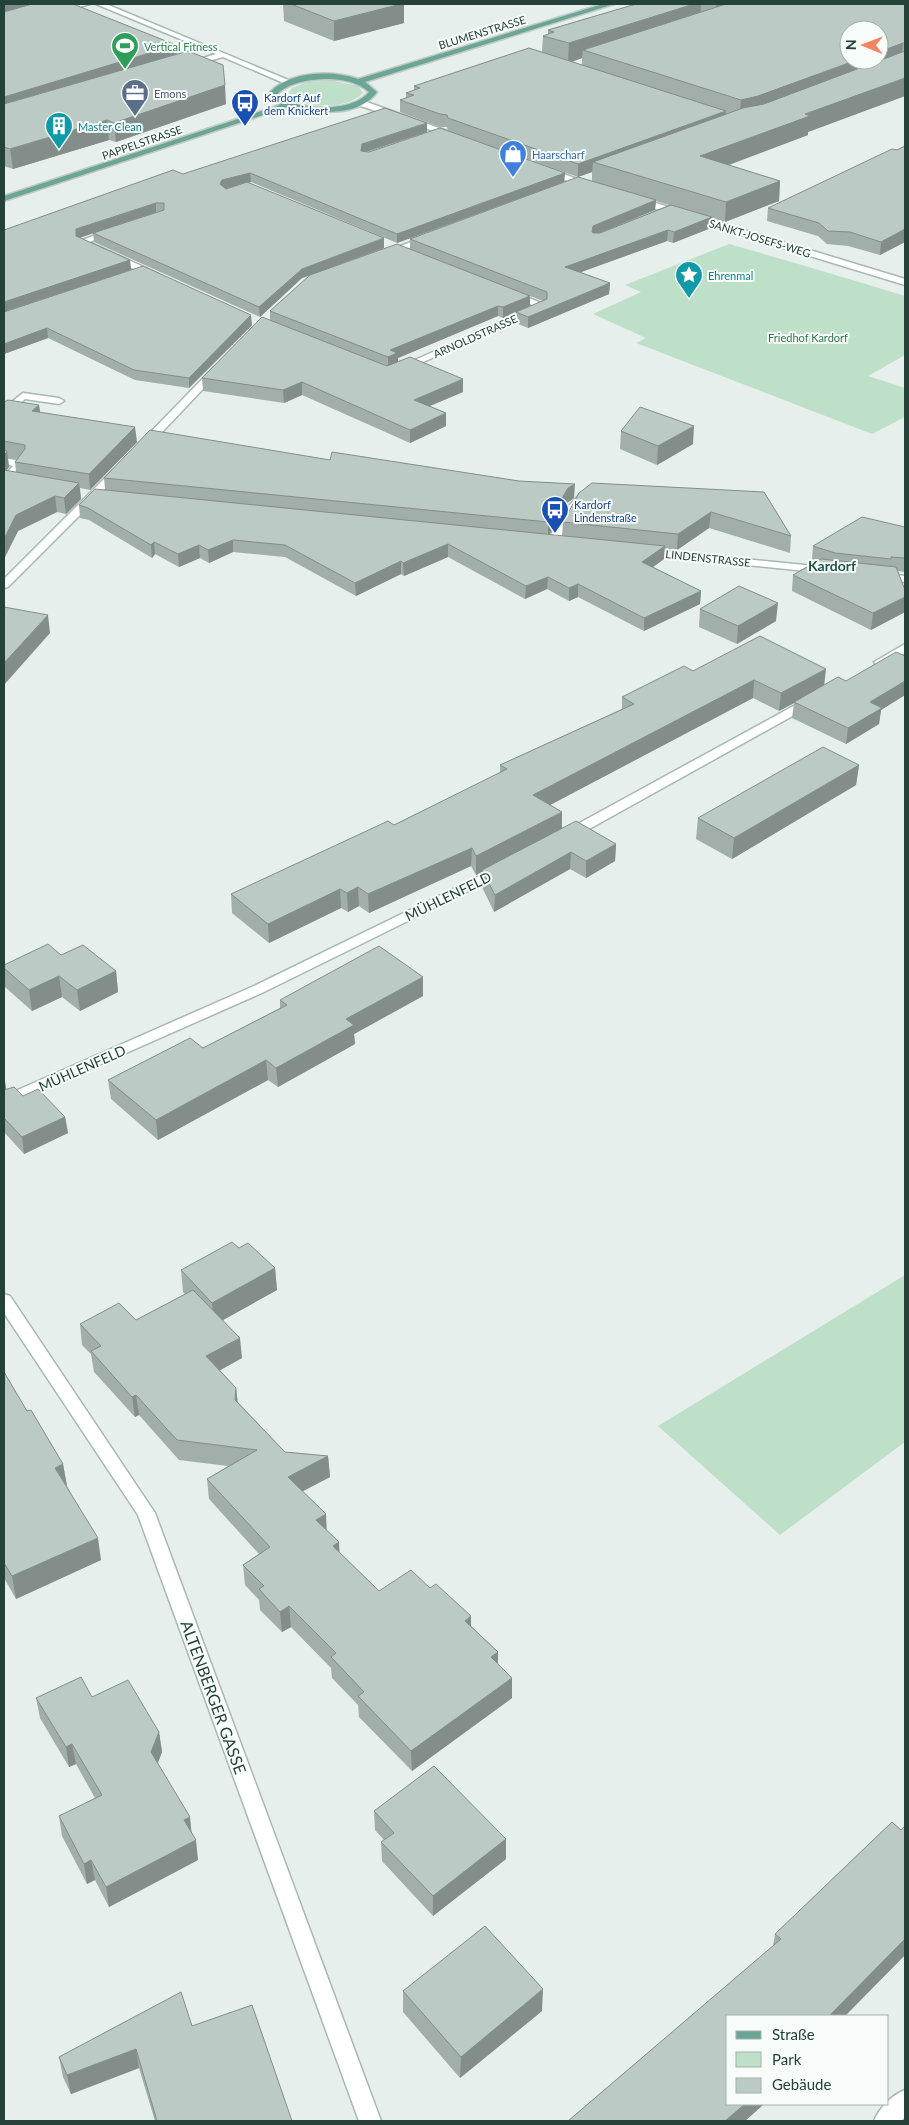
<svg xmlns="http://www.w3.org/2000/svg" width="909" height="2125" font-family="Lato,sans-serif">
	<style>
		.green { fill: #bfe0c8 }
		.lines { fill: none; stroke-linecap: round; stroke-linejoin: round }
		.minor-casing { stroke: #a8b8b2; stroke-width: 3 }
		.major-casing { stroke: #c2cac8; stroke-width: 3 }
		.minor { fill: #fff; fill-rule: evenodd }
		.major { fill: #6aa596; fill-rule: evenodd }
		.wall { fill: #a1aea9; fill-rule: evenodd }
		.shaded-wall { fill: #838d89 }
		.building { fill: #bbcac4; stroke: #838d89 }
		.labels { text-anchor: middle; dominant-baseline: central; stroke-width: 4; stroke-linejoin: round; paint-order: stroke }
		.far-street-label { font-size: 11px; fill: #24423a; stroke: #f7fbf9 }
		.far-leisure-label { font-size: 11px; fill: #27864d; stroke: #f7fbf9; text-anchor: start }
		.far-service-label { font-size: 11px; fill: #4e5e75; stroke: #f7fbf9; text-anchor: start }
		.far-transit-label { font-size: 11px; fill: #164399; stroke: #f7fbf9; text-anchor: start }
		.far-culture-label { font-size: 11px; fill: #0d838f; stroke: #f7fbf9; text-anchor: start }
		.far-shop-label { font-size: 11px; fill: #366cbe; stroke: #f7fbf9; text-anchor: start }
		.far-park-label { font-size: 11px; fill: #2d7a4b; stroke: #f7fbf9 }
		.far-quarter-label { font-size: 14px; font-weight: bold; fill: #1f5548; stroke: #f7fbf9 }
		.street-label { font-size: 14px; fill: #24423a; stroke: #f7fbf9 }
		.near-street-label { font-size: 16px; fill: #24423a; stroke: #f7fbf9 }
	</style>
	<rect width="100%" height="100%" fill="#e6efeb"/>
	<path class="green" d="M330 80 358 86 363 93C347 110 308 108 290 96L289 92 292 88 307 82Z
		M729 244C788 261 847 278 905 296V355L868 376 905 388V417L872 434 636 343 646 338 593 314 641 292 625 285Z
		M905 1275V1442L780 1535 658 1426Z"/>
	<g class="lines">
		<defs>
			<path id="minor" d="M78 4H90L58 13 54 11Z
				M96 4H106L293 82 286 84 223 57 187 67V63L216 54Z
				M358 101H364L458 135 451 137 358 105Z
				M543 168H549L594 186 587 188 543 172Z
				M636 197 905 279V285L633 202 632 200Z
				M112 229 115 230V234L89 242 159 274V278H153L77 242Z
				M429 235 433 238 432 240 387 256 384 257 380 254Z
				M512 291 548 306 403 371H397L395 369 535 306 509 296 507 294Z
				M217 366 220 367V371L147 448H139L138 446 139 444 214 367Z
				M23 393 59 398 64 401 59 404 25 399 8 415 4 416V408Z
				M4 458 25 462 26 464 9 483 5 484 4 476 13 466 4 464Z
				M118 468 123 471 122 473 8 587 4 588V579L114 469Z
				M584 493 589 496 573 513 559 542 553 545 549 544 547 542 563 512 580 494Z
				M644 549 825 567 831 570 825 573 640 554 638 552Z
				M880 573 905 576V582L876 578 874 576Z
				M905 644V653L884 665H876L874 662Z
				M810 697 816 701 814 704 573 838H563L561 835 563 832Z
				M498 867 505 871 503 874 264 992 4 1107V1096L254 986Z
				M4 1294 10 1296 155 1513 381 2121H359L138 1515 4 1313Z
				M905 2090V2117L901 2121H874C879 2108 892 2095 905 2090Z"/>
			<path id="major" d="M603 4H614L365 82 377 92C357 119 316 112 287 107L4 201V196L280 105 273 101 270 92C291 71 332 70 358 79ZM324 79C341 79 356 81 369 92 352 113 301 110 280 98L278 93C292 82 307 80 324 79Z"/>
		</defs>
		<use href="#minor" class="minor-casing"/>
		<use href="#major" class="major-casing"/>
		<use href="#minor" class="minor"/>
		<use href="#major" class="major"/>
	</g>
	<path class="wall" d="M4 4 176 45 177 54 226 104 116 142 109 140 13 169 4 166Z
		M283 4H404V23L334 41 284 21Z
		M636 4H905V96L808 132V135L729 165 780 181 779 201 725 222 712 218 711 228 673 243 667 241 580 272 610 283 609 294 528 328 516 323V312L543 301 530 296V306L503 318 498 316 398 358V362L463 392 430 406 446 413V426L410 443 302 395 284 403 203 391 202 378 270 320V311L309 276 302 278 260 317 94 242 93 233 80 238 130 260 131 270 73 289 252 325 189 388 135 380 48 338 4 354V230L183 174 427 132 367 152 565 173 564 182 397 243 251 182 249 183 384 248 335 266 410 249V239L592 181V172L578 177 448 131 447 127H440L400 112V100L406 98V93L414 90V86L542 52 543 36 548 34V30ZM582 58V65L572 62ZM656 201 669 205 599 233 655 210Z
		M905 146V242L880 255 848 246 827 244 818 236 767 221 768 208Z
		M4 402 39 405 40 412 137 442 90 490 80 488 81 499 66 514 57 512 18 531 5 557 4 556ZM8 458 17 459 15 462 16 472 6 471 9 467Z
		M621 431 693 444 657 465 620 449Z
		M330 460 574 498 567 503 549 535 562 536 563 522 764 492 791 536 790 553 709 528 677 550 665 549 664 559 653 567 701 591 700 604 644 631 578 597 569 601 547 589 525 599 448 557 404 576 401 574 356 596 285 557 233 552 209 563 200 558 179 567 155 554 152 558 89 520 80 518 79 505 105 489 104 478Z
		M905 527V572L898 571 905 590V612L871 630 792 591 793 575 817 561 812 559 813 546Z
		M700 609 776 621 737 644 699 627Z
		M905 656V695L881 710 879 724 846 744 792 718 794 703 779 711 753 698 550 805 562 829 616 844 615 861 586 878 570 869 494 912 482 887V872L476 875 471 866 369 913 359 906 348 912 341 908 269 943 232 913 231 894 394 825 500 773V765L622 709V697L693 671 824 685 846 681Z
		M859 765 856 785 732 859 696 839 698 818Z
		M61 955 116 971 118 992 80 1011 62 997 32 1011 5 987 4 979V965Z
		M423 996 354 1034 355 1044 278 1087 268 1080 158 1140 111 1099 108 1080 203 1048 280 1008V1000Z
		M4 1076 6 1089 23 1096 65 1117 68 1133 24 1154 4 1132Z
		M239 1248 275 1268 277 1290 223 1320 242 1358 220 1370 236 1388 238 1402 285 1452 328 1456 330 1477 302 1491 326 1514V1530L339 1542V1552L379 1591 471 1626 498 1652V1664L512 1678V1698L412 1771 359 1717 358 1705 332 1678 331 1668 291 1627 282 1632 260 1610 259 1600 245 1585 243 1565 259 1554 209 1499 207 1479 228 1466 179 1460 139 1415 135 1417 94 1372 91 1354 82 1345 80 1324 136 1320 185 1294 183 1292 181 1270Z
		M4 1372 27 1411 63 1464 67 1486 101 1560 16 1599 4 1578Z
		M92 1697 159 1732 162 1752 158 1763 192 1833 198 1860 109 1907 95 1880 87 1884 62 1836 59 1816 95 1798 76 1764 69 1767 40 1718 36 1698Z
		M374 1811 506 1839V1859L433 1916 382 1861 381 1842 384 1840 375 1830Z
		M892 1822 901 1830 905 1826V1955L845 2016H728V2104H764L745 2121H568L773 1946 775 1934Z
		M403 1991 542 2011 460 2078 403 2012Z
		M192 2026 292 2121H155L139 2068 71 2094 63 2077 59 2057Z"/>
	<path class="shaded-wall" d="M4 4H46L4 23Z
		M401 4H404V23L334 41V21Z
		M694 4H701L700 21 583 50 582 58 568 63 569 43Z
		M716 4H758L715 17Z
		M903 43 901 61 739 119 741 100 857 60H879V52Z
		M176 45 177 64 4 117V97Z
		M905 78V96L808 132V135L699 176 700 156 805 114Z
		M225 85 226 104 116 142 114 123Z
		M726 111 725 123 593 162 592 172 578 177V164Z
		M107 120 109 140 13 169 10 149Z
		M427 123V132L362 153 361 151 362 144Z
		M250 173 251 182 223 189 220 184 222 180Z
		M565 173 564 182 397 243V234Z
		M780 181 779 201 725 222 726 202Z
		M656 200 655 210 592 236V232L593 226Z
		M156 203V212L76 239V229Z
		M712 217 711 228 673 243 674 232Z
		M905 229V242L880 255 881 242Z
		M668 230 667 241 565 278V267Z
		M384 238V248L302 278 260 317 259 307 302 269Z
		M130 260 131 270 4 312V302Z
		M610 283 609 294 528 328V317Z
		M530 296V306L503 318V307Z
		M498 306V316L398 358V364L388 368V357L390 350Z
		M251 315 252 325 189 388V378Z
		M47 328 48 338 4 354V344Z
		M463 379V392L415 412 414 400Z
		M302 382V395L284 403 283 390Z
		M39 405 41 420 32 411Z
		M446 413V426L410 443V430Z
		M694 426 693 444 657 465 658 446Z
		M135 427 137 442 90 490 89 474Z
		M7 451 9 467 4 474V456Z
		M79 483 81 499 66 514 64 498Z
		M575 484 574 498 567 503 548 537V522L568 488Z
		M55 496 57 512 18 531 5 557 4 539 16 515Z
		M711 512 709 528 677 550 678 534Z
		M233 540V552L209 563 208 550Z
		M154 542 155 554 152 558 151 545Z
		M448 544V557L404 576 403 563Z
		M199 545 200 558 179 567 178 554Z
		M665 546 664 559 642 575V562Z
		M401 561V574L356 596 355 583Z
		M548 577 547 589 525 599 526 586Z
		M578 584V597L569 601V588Z
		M701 591 700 604 644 631V618Z
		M905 597V612L871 630 873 613Z
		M778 603 776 621 737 644 738 626Z
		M48 615 50 633 4 685V663Z
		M826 669 824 687 794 702V703L779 711 781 693Z
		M754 680 753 698 533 814V795Z
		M905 681V695L881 710 879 724 846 744 848 728 870 702Z
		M859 765 856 785 732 859 734 838Z
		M562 812V830L482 870V872L476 875V856Z
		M616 844 615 861 586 878V861Z
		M472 848 471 866 369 913 368 894Z
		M571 852 570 869 494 912 495 895Z
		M358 887 359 906 348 912 347 893Z
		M340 889 341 908 269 943 268 924Z
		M116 971 118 992 80 1011 77 990Z
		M59 976 62 997 32 1011 29 990Z
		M423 977V996L354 1034 355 1044 278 1087 276 1068 346 1019Z
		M266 1060 268 1080 158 1140 156 1120Z
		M4 1076 7 1093 4 1095Z
		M65 1117 68 1133 24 1154 22 1137Z
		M275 1268 277 1290 214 1325 212 1303Z
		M240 1338 242 1358 208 1377 206 1356Z
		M236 1388 238 1409 235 1400Z
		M136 1395 139 1415 135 1417 132 1397Z
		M328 1456 330 1477 290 1498 288 1477Z
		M63 1464 67 1486 55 1468Z
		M326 1514 327 1535 316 1520Z
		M98 1538 101 1560 16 1599 12 1576Z
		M339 1542 340 1562 333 1546Z
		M289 1606 291 1627 282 1632 280 1612Z
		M471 1616V1637L465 1621Z
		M498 1652V1672L491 1657Z
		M512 1678V1698L412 1771 411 1751Z
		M159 1732 162 1752 154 1772 151 1752Z
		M72 1744 76 1764 69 1767 66 1747Z
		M190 1817 192 1837 184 1820Z
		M506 1839V1859L433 1916V1896Z
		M196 1840 198 1860 109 1907 106 1887Z
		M91 1860 95 1880 87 1884 84 1864Z
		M905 1939V1955L845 2016H829Z
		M543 1989 542 2011 460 2078 461 2057Z
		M136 2049 139 2068 71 2094 67 2075Z
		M745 2104H764L745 2121H725Z"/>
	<path class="building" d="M32 4H73L176 45 4 97V12Z
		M291 4H401L334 21Z
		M636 4H694L569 43 543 36 554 32 548 30Z
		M726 4H905V43H903L879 52V30H849V60H857L758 96 741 100 583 50Z
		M529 48 726 111 578 164 448 118 447 115 440 114 400 100 414 95 406 93 420 88 414 86Z
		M188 51 223 65 225 85 114 123 107 120 10 149 4 147V104Z
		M905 51V78L805 114 810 116 700 156 780 181 726 202 593 162 743 108 764 104Z
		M385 108 427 123 362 144 361 151 369 152 440 128 565 173 397 234 250 173 222 180 220 184 226 189 247 182 384 238 302 269 259 307 93 233 164 210V203H156L76 229V236L130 260 4 302V230L173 170 183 174Z
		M905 146V229L881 242 850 232 828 231 819 223 768 208 892 149 897 150Z
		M578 177 656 200 593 226 592 232 593 233H600L671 205 712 217 674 232 668 230 565 267 610 283 528 317 516 312 547 299V292L410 239Z
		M397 244 530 296 503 307 498 306 390 350 397 353 388 357 270 311 310 275Z
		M143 266 251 315 189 378 134 370 47 328 4 344V312Z
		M262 317 387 366 410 357 463 379 414 400 446 413 410 430 302 382 283 390 202 378Z
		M8 400 39 405 32 411 135 427 89 474 15 462 25 449V445L4 441V402Z
		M640 407 694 426 658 446 621 431Z
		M150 430 330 460 332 452 519 481 575 484 568 488 548 522 104 478Z
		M4 450 7 451 4 456Z
		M4 470 79 483 64 498 55 496 16 515 4 539Z
		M592 483 764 492 791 536 711 512 678 534 563 522 579 493Z
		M95 489 665 546 642 562 701 591 644 618 578 584 569 588 548 577 526 586 448 544 403 563 401 561 355 583 285 545 233 540 208 550 199 545 178 554 154 542 151 545 88 508 79 505Z
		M862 517 905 527V558L891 557V559L835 553 813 546Z
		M821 559 896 567 905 590V597L873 613 793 575Z
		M739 586 778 603 738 626 700 609Z
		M4 607 48 615 4 663Z
		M760 636 826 669 781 693 754 680 533 795 562 812 476 856 472 848 368 894 358 887 347 893 340 889 268 924 231 894 388 821 394 825 507 769 500 765 634 704 622 697 684 666 693 671Z
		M896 652 905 656V681L870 702 882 708 848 728 794 702 838 677 846 681Z
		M823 747 859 765 734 838 698 818Z
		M576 821 616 844 586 861 571 852 495 895 482 870Z
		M48 944 61 955 83 945 116 971 77 990 59 976 29 990 4 968V965Z
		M379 946 423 977 346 1019 354 1025 276 1068 266 1060 156 1120 108 1080 190 1038 203 1048 287 1005 280 1000Z
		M14 1087 23 1096 38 1089 65 1117 22 1137 4 1118V1090Z
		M232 1242 239 1248 248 1243 275 1268 212 1303 181 1270Z
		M193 1290 240 1338 206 1356 236 1388 235 1400 285 1452 328 1456 288 1477 326 1514 316 1520 339 1542 333 1546 379 1591 411 1570 430 1588 436 1584 471 1616 465 1621 498 1652 491 1657 512 1678 411 1751 358 1696 364 1692 331 1657 336 1653 289 1606 280 1612 259 1589 264 1586 243 1565 270 1547 207 1479 257 1450 177 1440 136 1395 132 1397 91 1351 101 1346 80 1324 119 1303 136 1320Z
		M4 1372 27 1411 31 1410 63 1464 55 1468 98 1538 12 1576 4 1563Z
		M81 1677 92 1697 128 1680 159 1732 151 1752 190 1817 184 1820 196 1840 106 1887 91 1860 84 1864 59 1816 102 1795 72 1744 66 1747 36 1698Z
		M434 1766 506 1839 433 1896 381 1842 394 1833 374 1811Z
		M892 1822 901 1830 905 1826V1939L829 2016H728V2104H745L725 2121H568L781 1939 775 1934Z
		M485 1926 543 1989 461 2057 403 1991Z
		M181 1992 192 2026 252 2005 292 2121H157L136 2049 67 2075 59 2057Z"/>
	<defs>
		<symbol id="stadium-pin" viewBox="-11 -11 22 30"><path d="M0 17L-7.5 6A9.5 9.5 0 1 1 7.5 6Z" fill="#2e9e5b" stroke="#f7fbf9"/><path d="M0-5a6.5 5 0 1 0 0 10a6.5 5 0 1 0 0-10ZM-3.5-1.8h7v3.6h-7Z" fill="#fff"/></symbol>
		<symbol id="office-pin" viewBox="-11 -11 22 30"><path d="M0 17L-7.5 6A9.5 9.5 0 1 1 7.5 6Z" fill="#5c6f8a" stroke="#f7fbf9"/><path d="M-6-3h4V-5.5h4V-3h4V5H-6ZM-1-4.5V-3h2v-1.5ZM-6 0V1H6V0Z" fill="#fff"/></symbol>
		<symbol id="bus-pin" viewBox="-11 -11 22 30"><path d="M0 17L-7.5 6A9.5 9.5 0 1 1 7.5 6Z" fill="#1a4fb4" stroke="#f7fbf9"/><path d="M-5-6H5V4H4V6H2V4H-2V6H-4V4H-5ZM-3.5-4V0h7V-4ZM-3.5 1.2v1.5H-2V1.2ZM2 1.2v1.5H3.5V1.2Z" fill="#fff"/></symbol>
		<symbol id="building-pin" viewBox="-11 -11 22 30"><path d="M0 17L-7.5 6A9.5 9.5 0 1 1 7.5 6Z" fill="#0f9aa8" stroke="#f7fbf9"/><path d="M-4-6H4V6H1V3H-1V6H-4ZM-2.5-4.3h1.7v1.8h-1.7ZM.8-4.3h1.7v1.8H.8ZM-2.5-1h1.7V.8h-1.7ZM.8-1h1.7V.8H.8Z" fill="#fff"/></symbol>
		<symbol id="shop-pin" viewBox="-11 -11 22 30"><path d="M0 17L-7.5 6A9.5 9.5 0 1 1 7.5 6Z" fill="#3f7fe0" stroke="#f7fbf9"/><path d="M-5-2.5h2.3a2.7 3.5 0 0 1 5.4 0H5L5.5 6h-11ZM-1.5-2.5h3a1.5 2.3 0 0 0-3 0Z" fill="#fff"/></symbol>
		<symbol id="sight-pin" viewBox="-11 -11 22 30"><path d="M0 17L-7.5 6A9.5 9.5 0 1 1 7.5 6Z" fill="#0f9aa8" stroke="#f7fbf9"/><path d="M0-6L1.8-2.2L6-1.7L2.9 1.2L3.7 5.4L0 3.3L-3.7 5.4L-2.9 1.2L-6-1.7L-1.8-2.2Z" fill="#fff"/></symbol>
	</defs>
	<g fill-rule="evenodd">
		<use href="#stadium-pin" x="109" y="30" width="32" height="43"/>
		<use href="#office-pin" x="119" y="77" width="32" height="43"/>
		<use href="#bus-pin" x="229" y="87" width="32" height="43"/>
		<use href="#building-pin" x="43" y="110" width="32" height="43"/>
		<use href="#shop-pin" x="497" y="138" width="32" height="43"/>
		<use href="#sight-pin" x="673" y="259" width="32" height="43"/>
		<use href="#bus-pin" x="539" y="494" width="32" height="43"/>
	</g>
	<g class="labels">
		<g class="far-street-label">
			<text transform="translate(482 32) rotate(-17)">BLUMENSTRASSE</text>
			<text transform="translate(142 142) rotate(-19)">PAPPELSTRASSE</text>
			<text transform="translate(760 238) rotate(17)">SANKT-JOSEFS-WEG</text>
			<text transform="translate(475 336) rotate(-24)">ARNOLDSTRASSE</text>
			<text transform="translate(708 558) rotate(6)">LINDENSTRASSE</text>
		</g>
		<g class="far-leisure-label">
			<text x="144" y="46">Vertical Fitness</text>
		</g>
		<g class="far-service-label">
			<text x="154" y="93">Emons</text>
		</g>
		<g class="far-transit-label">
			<text x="264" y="97">Kardorf Auf<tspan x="264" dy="13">dem Knickert</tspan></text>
			<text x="574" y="504">Kardorf<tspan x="574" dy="13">Lindenstraße</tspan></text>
		</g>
		<g class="far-culture-label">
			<text x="78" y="126">Master Clean</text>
			<text x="708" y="275">Ehrenmal</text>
		</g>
		<g class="far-shop-label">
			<text x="532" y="154">Haarscharf</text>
		</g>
		<g class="far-park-label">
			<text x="808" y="337">Friedhof Kardorf</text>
		</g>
		<g class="far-quarter-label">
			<text x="832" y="565">Kardorf</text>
		</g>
		<g class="street-label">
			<text transform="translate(448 896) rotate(-26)">MÜHLENFELD</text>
			<text transform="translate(82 1068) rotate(-24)">MÜHLENFELD</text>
		</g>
		<g class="near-street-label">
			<text transform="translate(214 1697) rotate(70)">ALTENBERGER GASSE</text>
		</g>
	</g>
	<rect width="909" height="2125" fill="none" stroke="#24423a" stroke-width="10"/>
	<rect x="726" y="2015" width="162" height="90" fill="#f7fbf9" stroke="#a3b1ad"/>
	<rect x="736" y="2031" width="25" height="8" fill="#6aa596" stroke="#a3b1ad"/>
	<text x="772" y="2040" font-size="15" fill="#24423a">Straße</text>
	<rect x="736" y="2052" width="25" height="15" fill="#bfe0c8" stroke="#a3b1ad"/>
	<text x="772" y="2065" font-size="15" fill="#24423a">Park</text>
	<rect x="736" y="2078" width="25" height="15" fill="#bbcac4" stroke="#a3b1ad"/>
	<text x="772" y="2090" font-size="15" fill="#24423a">Gebäude</text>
	<g transform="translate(864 45) rotate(271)"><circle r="24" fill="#f7fbf9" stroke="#a3b1ad"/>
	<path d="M0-4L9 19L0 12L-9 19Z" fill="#f4845f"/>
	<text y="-8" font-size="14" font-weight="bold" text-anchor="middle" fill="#24423a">N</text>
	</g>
</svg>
